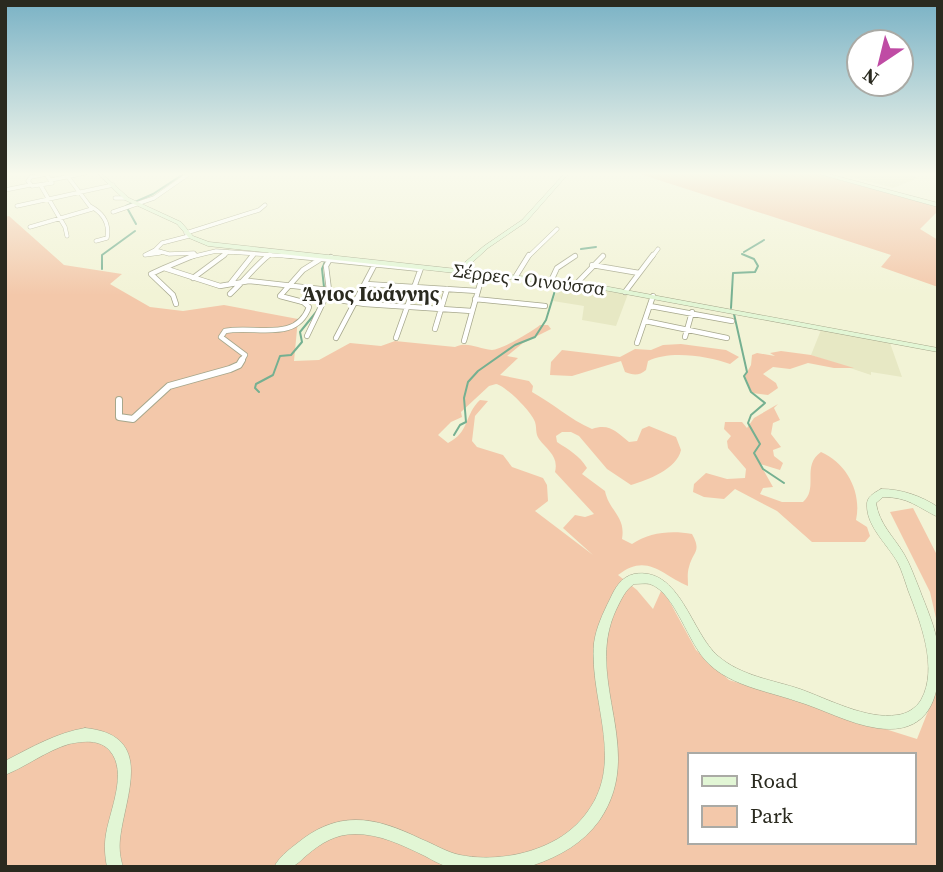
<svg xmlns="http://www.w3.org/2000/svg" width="943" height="872" font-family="'Source Serif 4',serif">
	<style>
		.built { fill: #e7e8c4 }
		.green { fill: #f3c8aa; fill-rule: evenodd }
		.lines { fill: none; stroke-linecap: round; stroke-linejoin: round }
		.stream { stroke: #75b091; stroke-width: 2 }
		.street-far2-casing { stroke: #a6a78c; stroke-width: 4.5 }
		.street-far1-casing { stroke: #a6a78c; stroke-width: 6 }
		.street-casing { stroke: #a6a78c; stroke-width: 8 }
		.secondary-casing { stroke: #a6a78c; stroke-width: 1 }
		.street-far2 { stroke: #fff; stroke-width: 3.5 }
		.street-far1 { stroke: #fff; stroke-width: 4.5 }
		.street { stroke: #fff; stroke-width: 6 }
		.secondary { fill: #e2f6d5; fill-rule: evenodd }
		.labels { text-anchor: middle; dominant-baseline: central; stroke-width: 6; stroke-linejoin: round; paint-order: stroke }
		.far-street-label { font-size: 19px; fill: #2a2a1f; stroke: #fff }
		.far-quarter-label { font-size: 21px; font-weight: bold; fill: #2a2a1f; stroke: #fff }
	</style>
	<rect width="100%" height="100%" fill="#f2f3d6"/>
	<path class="built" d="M848 173H906L918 178 893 188 843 175Z
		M559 284 628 294 616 326 582 320 584 306 553 301Z
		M821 330 890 343 902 377 871 372V375L811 355Z"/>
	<path class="green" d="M637 173H814L938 207V211L920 229 938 240V287L881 267 891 255Z
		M9 216 64 265 122 274 110 284 150 307 183 311 224 305 298 319 294 361 319 360 350 343 381 346 395 341 455 347C468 341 478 349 492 350 501 350 533 331 540 325H548L551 329 523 343 507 356 518 358 500 375 529 381 533 386 532 392C554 404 569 419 592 429 610 423 616 432 629 442L637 441 642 429 649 426 676 437 681 450C677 469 648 480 631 485L607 469 579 436 571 432H562L556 436 557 442C569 450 579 455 587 468L582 474 605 491C609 511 626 516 622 539L632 544C649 532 672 530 692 534 702 552 693 551 689 567 687 573 688 580 688 586 662 575 647 552 618 575L637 590 653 609 661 591 666 595 696 650 729 680 917 739 938 686V867H5V217ZM496 384C506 386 532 412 535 422 537 428 535 433 539 439 547 450 559 456 555 472L594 514 585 517 575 515 563 528 593 555 535 511 548 501 547 485 543 478 512 467 503 455 477 447 472 441 475 416 488 401 480 400C464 415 470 432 448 443L438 435 451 422 462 417 461 412 489 386ZM689 755H913V842H689Z
		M681 344 726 350 739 357 730 364C708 356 670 350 648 361L646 370C639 376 633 375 625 372L621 361 572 376 550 375 551 362 562 350 620 357 635 349 651 350 663 345Z
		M781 351 811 355 854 368H834L808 363 790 369 773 367 763 374 776 383 778 388 768 395 752 393 745 376 751 365 752 355 757 353 775 356 770 353Z
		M778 404 774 408 780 420 773 423 771 434 781 447 773 450 774 456 783 463 780 470 760 464 773 487 763 488 760 494 782 502H803C819 488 801 466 821 452 847 463 862 493 856 520L867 527 870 536 865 542H812L777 511 735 489 724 499 704 497 693 492 694 484 706 473 727 479 745 478 746 469 728 448 727 441 731 436 724 429 725 422H742L747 428 754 418Z
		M913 508 938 557V627L930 592 890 512Z"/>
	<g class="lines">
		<path class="stream" d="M136 224 126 206 153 194 185 173
			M581 249 596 247
			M744 252 764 240
			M102 269V255L135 231
			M324 287 322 269 325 262
			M731 308 733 273 755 272 758 266 754 259 742 254
			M734 314 747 372 744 376 751 392 765 403 751 415 748 423 760 444 754 453 763 469 784 483
			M259 392 255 388 256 384 273 375 280 356 291 355 302 342 300 332 317 311 325 292
			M454 435 460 425 466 422 464 398 468 382 478 371 515 345 535 337 546 320 557 284"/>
		<defs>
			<path id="street-far2" d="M46 174 52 183 32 186 28 181 31 177Z
				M51 180 85 173
				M41 186 65 227 67 236
				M5 190 30 185
				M115 198H126
				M17 206 113 185
				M90 206C103 213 110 223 107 238L96 241
				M113 212 154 198 190 173
				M30 227 92 209 65 173
				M186 233 259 210 265 205
				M189 236 162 243 155 250 169 254 194 253
				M155 250 145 255 160 253
				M191 257 216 251 301 257
				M222 257 228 252
				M267 257 270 254
				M528 257 557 229
				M652 257 658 249"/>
			<path id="street-far1" d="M195 255 164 268 220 286 249 281 329 290
				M284 255 420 269
				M592 265 639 273
				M164 268 151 274 173 295 176 304
				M516 276 529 255
				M193 278 224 255
				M551 281 557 268 575 256
				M230 284 253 255
				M366 284 478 291
				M576 284 603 256
				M625 292 653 255
				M230 294C244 281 254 267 269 255
				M325 298 365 304 472 311
				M475 299 545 306
				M650 306 732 321
				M645 321 727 338
				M435 329 447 289
				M307 336 329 290 326 266 331 257
				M685 337 692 312
				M336 338 375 264
				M396 338 421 268
				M464 341 483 273
				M637 343 653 296
				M241 362 245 355 221 337 225 331C255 325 296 343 309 307L303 302 280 296 303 270 319 260"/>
			<path id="street" d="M119 400V417L133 419 169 386 230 369 239 365 242 360"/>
			<path id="secondary" d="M97 173H101L129 198 181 222 193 236 209 242 457 269 484 246 522 220 565 173H569L526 222 488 248 464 270 593 284 938 348V352L593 288 208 246 189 238 177 224 125 200Z
				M819 173H825L938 203V207L819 174Z
				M881 489C902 489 921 496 938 507V517C917 507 909 497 883 497L876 503C879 524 894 537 904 554 910 564 914 576 919 588 926 607 936 628 938 648 942 693 932 736 877 728 849 724 823 709 796 701 767 691 732 686 709 664 688 645 676 593 650 584 645 583 639 584 634 584 625 590 621 600 616 610 583 681 648 750 599 821 583 843 560 856 534 865 518 870 488 867 471 867 464 867 456 868 449 867 441 865 432 860 425 856 402 845 380 834 355 834 336 834 321 843 307 855 303 858 299 863 295 865 290 868 281 867 274 867 280 855 294 846 304 838 344 809 380 819 421 839 434 844 446 852 460 855 490 861 525 856 552 842 566 835 579 824 588 811 625 760 589 700 594 643 596 628 603 613 610 599 615 588 621 577 634 574 680 566 691 633 718 656 741 676 773 680 800 689 828 699 867 720 897 715 907 714 916 708 921 700 939 668 920 621 908 590 905 581 902 571 898 563 888 545 867 527 867 506 866 497 874 493 881 489Z
				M85 728C156 735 125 795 120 839 119 849 120 857 123 867H107C105 856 104 846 106 834 110 810 128 772 110 751 100 739 83 741 69 744 46 751 27 766 5 775V761C32 747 56 733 85 728Z"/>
		</defs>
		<use href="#street-far2" class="street-far2-casing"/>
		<use href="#street-far1" class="street-far1-casing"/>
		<use href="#street" class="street-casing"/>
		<use href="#secondary" class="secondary-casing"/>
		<use href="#street-far2" class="street-far2"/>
		<use href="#street-far1" class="street-far1"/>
		<use href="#street" class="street"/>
		<use href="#secondary" class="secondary"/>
	</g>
	<linearGradient id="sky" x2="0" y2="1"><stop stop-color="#7ab2c5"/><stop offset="0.59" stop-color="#f9faed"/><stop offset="1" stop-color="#f9faed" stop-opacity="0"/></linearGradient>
	<rect width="943" height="295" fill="url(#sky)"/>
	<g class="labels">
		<g class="far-street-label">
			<text transform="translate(529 279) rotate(7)">Σέρρες - Οινούσσα</text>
		</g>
		<g class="far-quarter-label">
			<text x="371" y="293">Άγιος Ιωάννης</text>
		</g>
	</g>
	<rect width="943" height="872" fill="none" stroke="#2a2a1f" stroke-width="14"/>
	<rect x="688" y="753" width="228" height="91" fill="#ffffff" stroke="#aaaaa5" stroke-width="2"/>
	<rect x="702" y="776" width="35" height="10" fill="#e2f6d5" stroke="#aaaaa5" stroke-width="2"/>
	<text x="750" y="788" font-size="21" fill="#2a2a1f">Road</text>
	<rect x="702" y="806" width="35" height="21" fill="#f3c8aa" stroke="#aaaaa5" stroke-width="2"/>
	<text x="750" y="823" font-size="21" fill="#2a2a1f">Park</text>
	<g transform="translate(880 63) rotate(215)"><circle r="33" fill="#ffffff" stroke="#aaaaa5" stroke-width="2"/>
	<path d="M0-5L12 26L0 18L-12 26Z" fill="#bf4ba4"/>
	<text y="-10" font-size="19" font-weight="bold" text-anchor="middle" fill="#2a2a1f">N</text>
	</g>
</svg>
